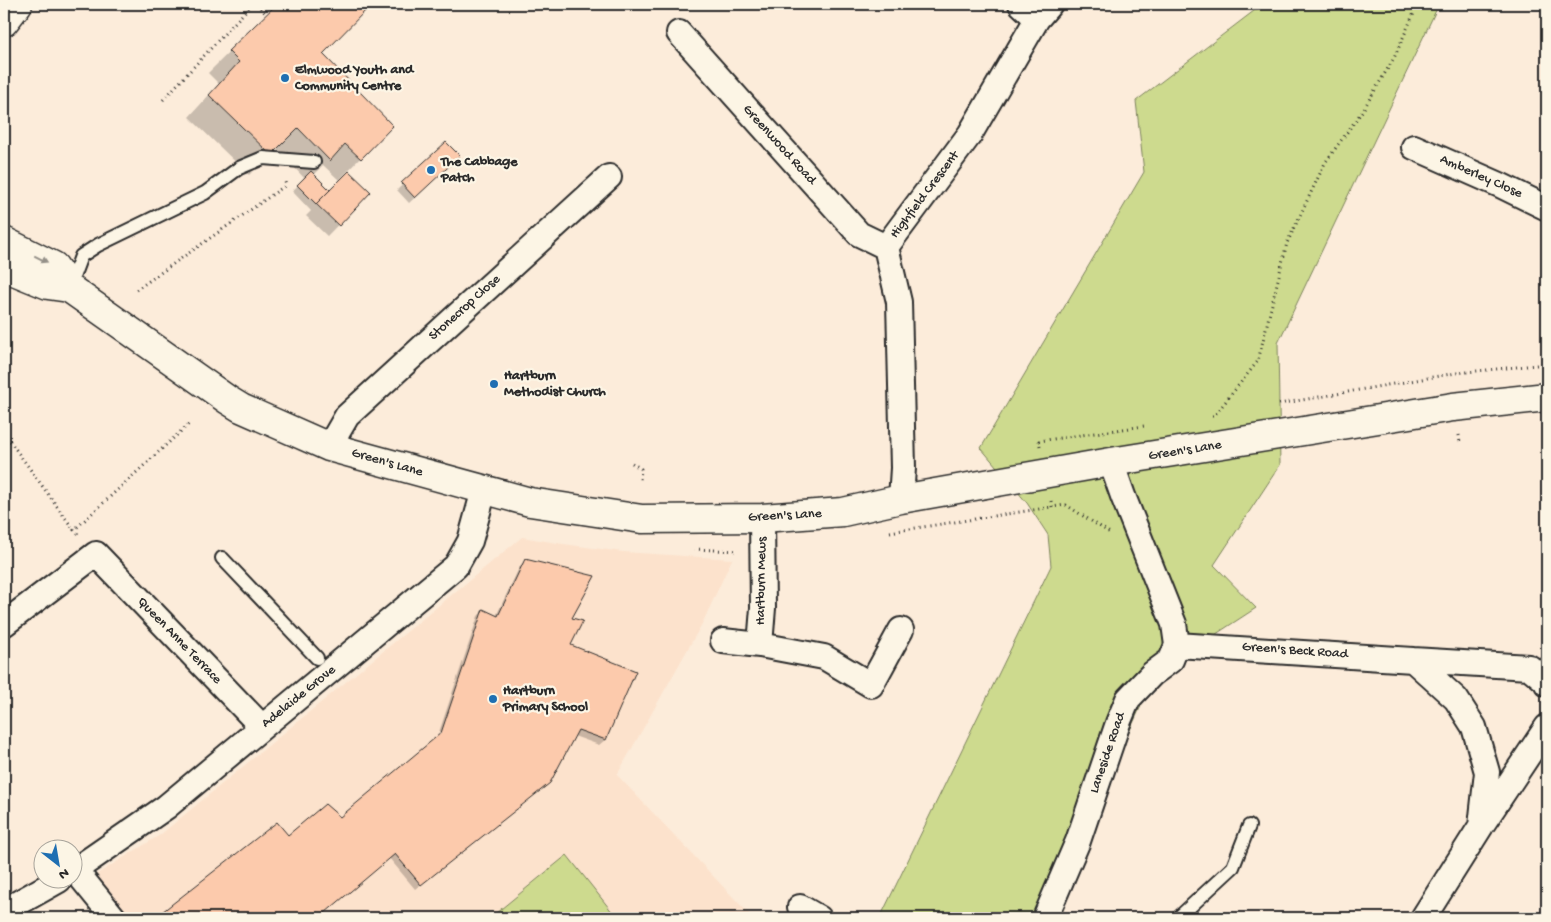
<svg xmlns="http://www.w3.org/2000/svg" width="1551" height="922" font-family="'Gochi Hand',sans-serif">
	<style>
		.built { fill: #fce2cc }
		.green { fill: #cdda8e; stroke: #7c825c }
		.shadow { fill: #0003 }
		.building { fill: #fccaac; stroke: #2b2b2b }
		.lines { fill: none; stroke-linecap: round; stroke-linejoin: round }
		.lane-casing { stroke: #2b2b2b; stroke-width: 16 }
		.street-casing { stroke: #2b2b2b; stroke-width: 28 }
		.secondary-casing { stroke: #2b2b2b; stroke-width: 31 }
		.path { stroke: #2b2b2b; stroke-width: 3; stroke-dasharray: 1 4; stroke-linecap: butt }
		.lane { stroke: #fcf5e5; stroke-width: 12 }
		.street { stroke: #fcf5e5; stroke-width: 24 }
		.secondary { stroke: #fcf5e5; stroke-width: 28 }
		.oneway { fill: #949088 }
		.poi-dot { fill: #1f6fb2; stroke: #fcf5e5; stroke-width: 2 }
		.labels { text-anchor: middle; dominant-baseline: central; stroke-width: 4.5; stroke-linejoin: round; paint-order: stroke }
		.poi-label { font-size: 14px; font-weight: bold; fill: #2b2b2b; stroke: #fcf5e5; text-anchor: start }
		.street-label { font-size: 14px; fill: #2b2b2b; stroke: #fcf5e5 }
	</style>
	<rect width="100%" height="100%" fill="#fcecda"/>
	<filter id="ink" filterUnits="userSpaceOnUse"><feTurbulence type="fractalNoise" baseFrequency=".02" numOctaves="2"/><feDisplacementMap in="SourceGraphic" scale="10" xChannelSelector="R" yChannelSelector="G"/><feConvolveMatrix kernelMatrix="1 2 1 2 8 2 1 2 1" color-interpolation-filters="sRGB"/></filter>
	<g filter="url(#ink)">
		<path class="built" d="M522 537 563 544 623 552 732 559 703 622 617 775 752 917 750 918H130L94 876 160 835Z"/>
		<path class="green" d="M1263 4H1439L1278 343 1280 465 1214 565 1256 608 1147 679 1151 684 1044 918H880L1051 566 1048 535 1027 503 981 448 1144 172 1136 101Z
			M567 855 617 918H490Z"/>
		<path class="shadow" d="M278 4H370L321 54 391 126 339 180 323 165 313 175 328 190 370 192 327 236 306 216 311 211 292 191 305 179 276 148 249 175 189 117 219 84 208 73Z
			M446 143 453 162 409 203 397 190Z
			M525 560 570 619V645L634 672 605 740 599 745 574 736 543 788 415 889 389 858 318 918H158L163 913 277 824 288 837 340 819 437 738 478 616 483 611 496 616 520 566Z"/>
		<path class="building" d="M277 4H372L323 54 393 126 361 159 345 144 330 161 298 128 271 155 209 95 239 62 228 51Z
			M446 142 460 156 415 198 401 183Z
			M311 171 330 190 316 204 297 185Z
			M349 171 371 192 339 226 316 204Z
			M525 559 595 576 572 618 583 621 571 645 636 671 606 740 578 730 550 783 421 885 395 854 319 918H168L162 912 277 822 288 835 325 804 340 817 441 733 483 609 498 616Z"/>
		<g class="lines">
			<defs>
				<path id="lane" d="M69 288 81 256 98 245 205 193 239 168 263 158 314 162
					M222 558 317 658
					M1178 918 1233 867 1249 826"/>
				<path id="street" d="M1021 4 1037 19
					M679 33 859 234 886 247
					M1414 147 1500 185 1547 208
					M329 447 347 416 609 177
					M901 499 903 468 899 302 886 247 970 134 1037 19 1050 4
					M762 518 763 608 760 645 824 657 871 685 901 630
					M4 624 96 554 262 727
					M723 641 760 645
					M1177 645 1413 660 1456 699 1474 727 1487 772 1481 826 1423 918
					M1413 660 1529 667 1546 681 1547 684
					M1483 823 1547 727
					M75 870 114 918
					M72 872 166 807 456 566 470 541 484 490
					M800 907 819 918
					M4 911 59 880
					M1045 918 1078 841 1118 723 1128 699 1152 674 1171 660 1177 645 1174 624 1123 496 1111 462"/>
				<path id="secondary" d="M4 22 18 4
					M4 241 54 266 69 288 228 400 241 408 329 447 530 502 642 519 762 518 843 512 901 499 1111 462 1453 407 1547 397
					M4 267 48 285 69 288"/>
			</defs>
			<use href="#lane" class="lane-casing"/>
			<use href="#street" class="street-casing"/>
			<use href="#secondary" class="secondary-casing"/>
			<path class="path" d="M257 4 266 14
				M163 100 252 4
				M136 290 286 185 284 179
				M1279 404 1456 373 1547 364
				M1212 416H1214L1258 361 1287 243 1325 163 1363 110 1394 58 1418 4
				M4 433 74 530
				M1459 435 1460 444
				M1040 446 1039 441 1144 426
				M632 463 641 469 640 481
				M1051 501 1052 507 1066 505 1110 533
				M890 532 1052 507
				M78 534 74 530 190 423
				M694 549 738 551"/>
			<use href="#lane" class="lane"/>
			<use href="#street" class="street"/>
			<use href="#secondary" class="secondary"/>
		</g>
		<defs><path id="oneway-solid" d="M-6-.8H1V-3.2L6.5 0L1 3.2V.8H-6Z" transform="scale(1.25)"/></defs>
		<use class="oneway" href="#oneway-solid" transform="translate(41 259) rotate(26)"/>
	</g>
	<g class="poi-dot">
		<circle cx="285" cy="78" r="5"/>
		<circle cx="431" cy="170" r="5"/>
		<circle cx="494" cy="384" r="5"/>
		<circle cx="493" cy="699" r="5"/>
	</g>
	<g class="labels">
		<g class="poi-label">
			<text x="295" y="70">Elmwood Youth and<tspan x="295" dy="16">Community Centre</tspan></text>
			<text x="441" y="162">The Cabbage<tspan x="441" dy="16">Patch</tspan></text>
			<text x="504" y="376">Hartburn<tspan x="504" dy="16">Methodist Church</tspan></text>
			<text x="503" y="691">Hartburn<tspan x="503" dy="16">Primary School</tspan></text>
		</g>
		<g class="street-label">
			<text transform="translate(779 145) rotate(48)">Greenwood Road</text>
			<text transform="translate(1481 177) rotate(24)">Amberley Close</text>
			<text transform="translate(925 195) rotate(-53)">Highfield Crescent</text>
			<text transform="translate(465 308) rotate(-42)">Stonecrop Close</text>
			<text transform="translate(1185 451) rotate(-9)">Green's Lane</text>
			<text transform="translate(387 463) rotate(16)">Green's Lane</text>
			<text transform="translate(785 516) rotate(-3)">Green's Lane</text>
			<text transform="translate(762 581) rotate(-89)">Hartburn Mews</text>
			<text transform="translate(179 641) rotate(46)">Queen Anne Terrace</text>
			<text transform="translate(1295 651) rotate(4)">Green's Beck Road</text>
			<text transform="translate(299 697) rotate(-39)">Adelaide Grove</text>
			<text transform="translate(1108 753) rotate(-71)">Laneside Road</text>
		</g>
	</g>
	<rect width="1551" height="922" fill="none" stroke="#fcf5e5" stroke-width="20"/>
	<rect x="10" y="10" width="1531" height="902" fill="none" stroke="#2b2b2b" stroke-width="2" filter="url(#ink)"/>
	<g transform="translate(58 864) rotate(149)"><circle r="24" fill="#fcf5e5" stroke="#a8a49b"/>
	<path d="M0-4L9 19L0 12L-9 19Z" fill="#1f6fb2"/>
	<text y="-8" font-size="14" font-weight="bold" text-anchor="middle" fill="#2b2b2b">N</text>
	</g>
</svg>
